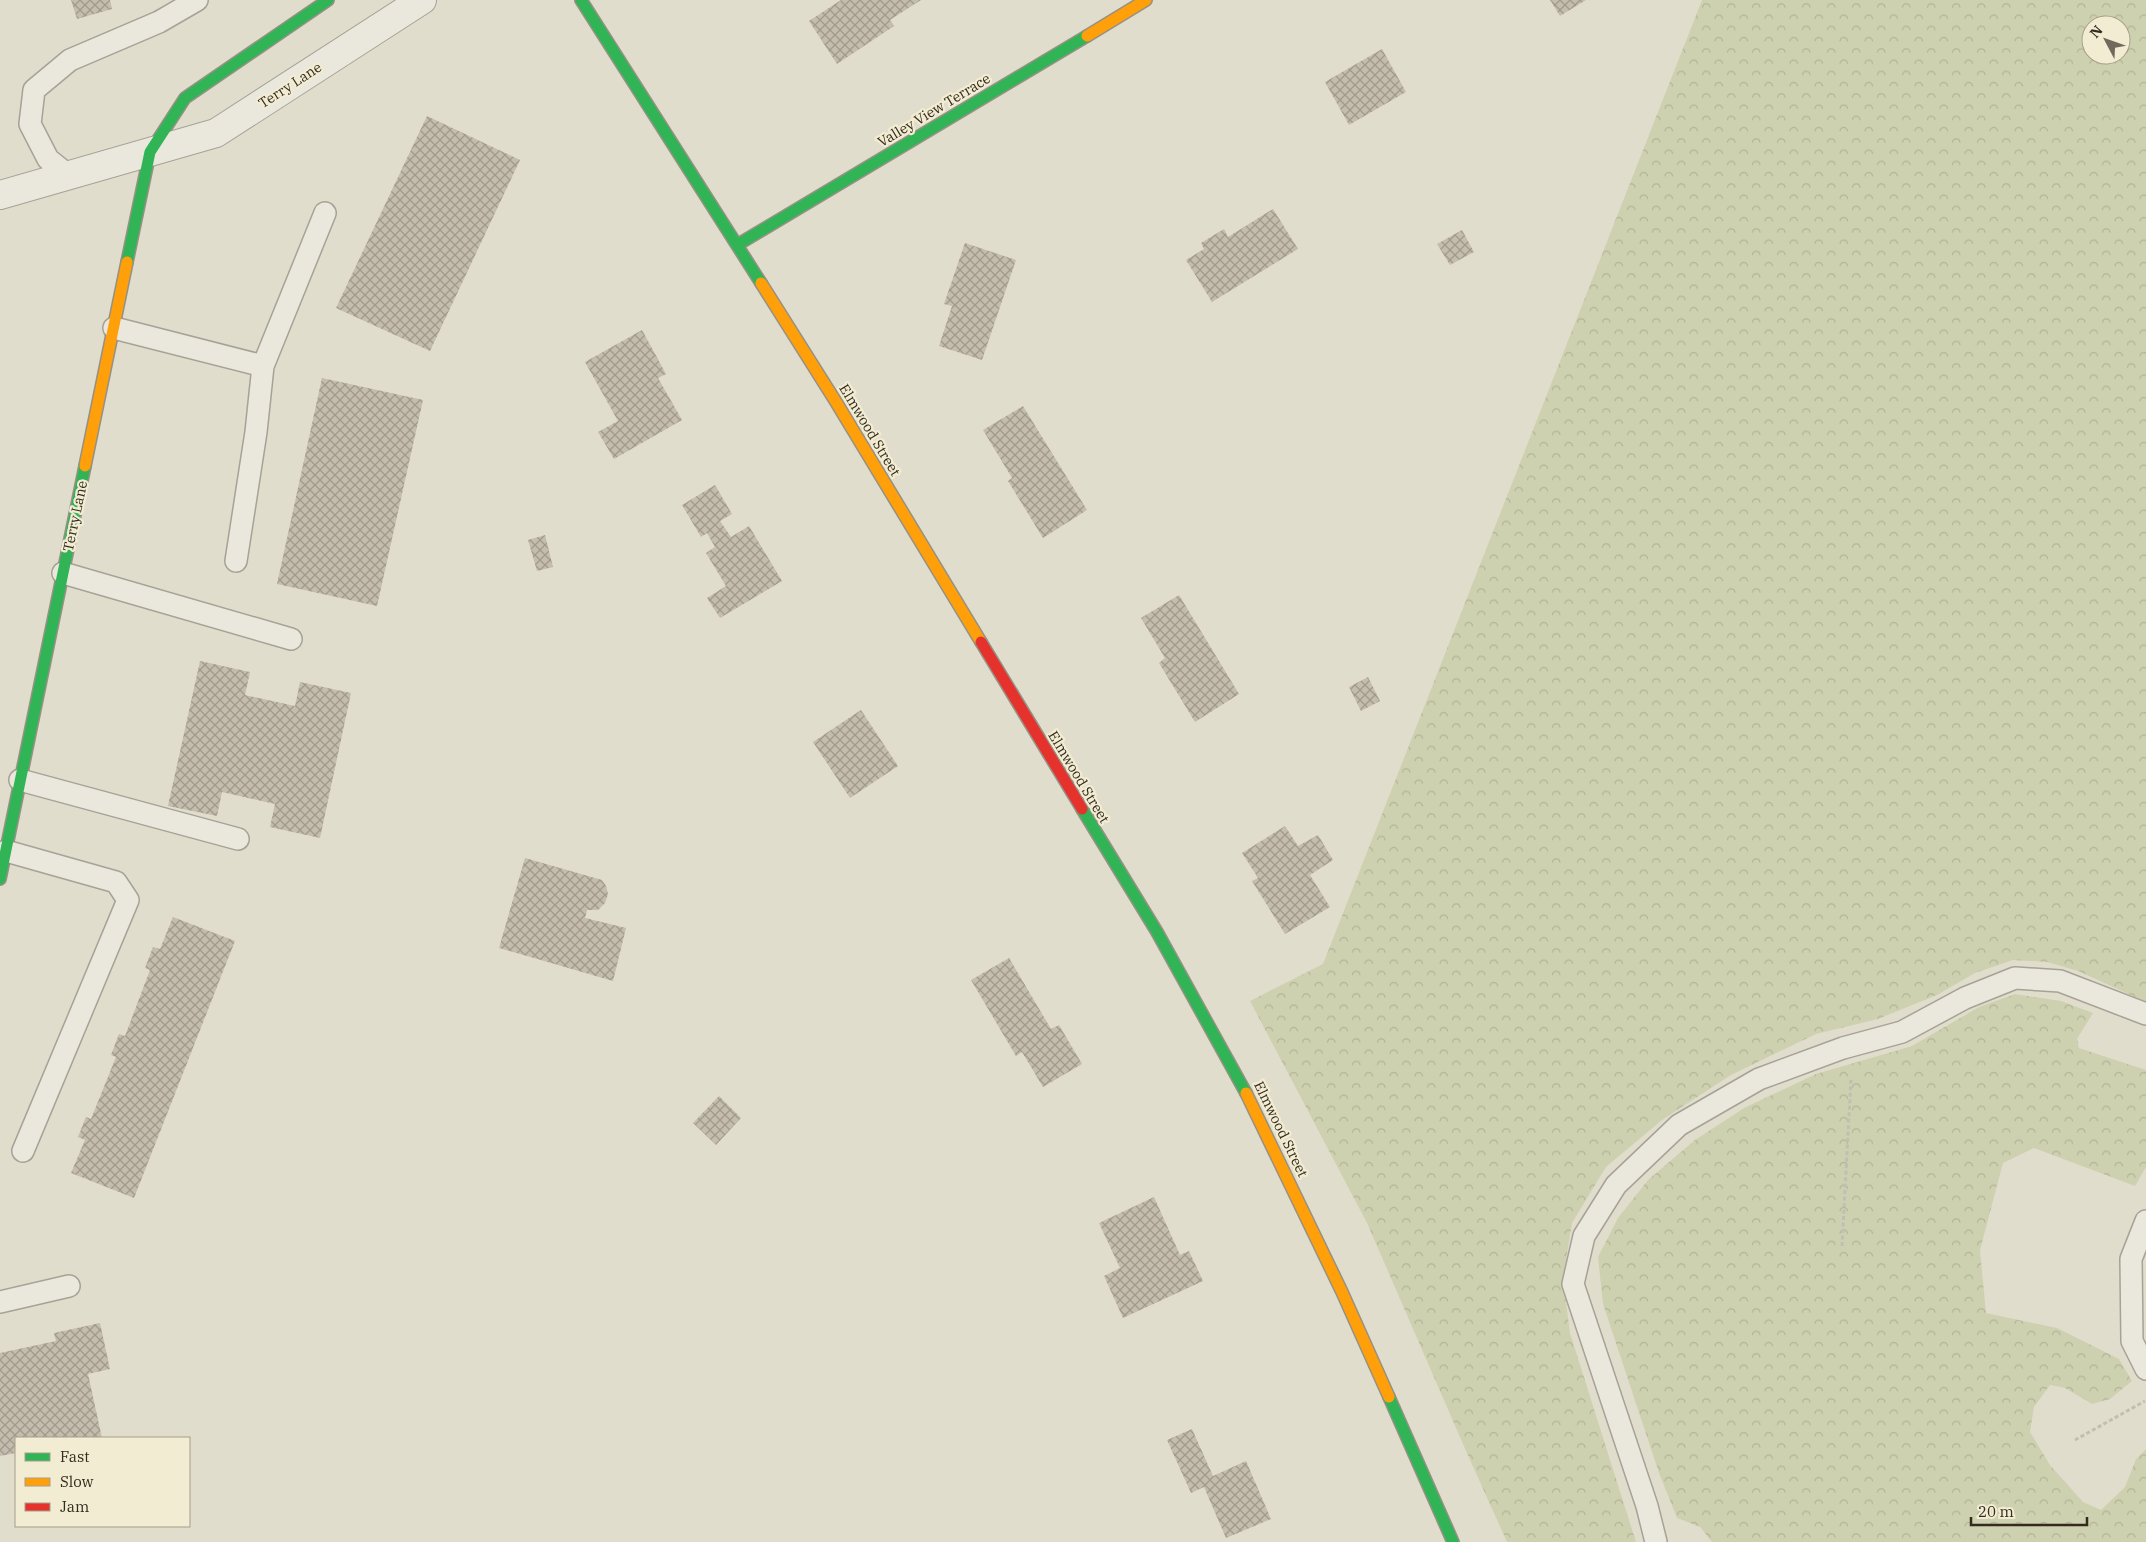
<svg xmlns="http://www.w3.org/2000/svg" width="2146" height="1542" font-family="'IBM Plex Serif',serif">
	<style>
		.forest { fill: url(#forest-crowns); fill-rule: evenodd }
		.building { fill: url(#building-cross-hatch) }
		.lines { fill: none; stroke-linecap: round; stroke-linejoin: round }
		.lane-casing { stroke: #a6a296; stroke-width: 24 }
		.street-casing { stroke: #a6a296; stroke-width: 30 }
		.fast-casing { stroke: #969185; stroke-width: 14 }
		.slow-casing { stroke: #969185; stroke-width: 14 }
		.jam-casing { stroke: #969185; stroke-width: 14 }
		.path { stroke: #c2beb4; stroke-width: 3; stroke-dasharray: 4 2.5; stroke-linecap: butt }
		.lane { stroke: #eae7dd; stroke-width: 21 }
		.street { stroke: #eae7dd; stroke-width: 28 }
		.fast { stroke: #30b455; stroke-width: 11 }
		.slow { stroke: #ff9f0a; stroke-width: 11 }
		.jam { stroke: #e5322d; stroke-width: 11 }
		.labels { text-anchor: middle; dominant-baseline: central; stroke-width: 4.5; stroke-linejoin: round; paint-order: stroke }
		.street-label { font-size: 14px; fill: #342b1e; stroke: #f2ecd2 }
	</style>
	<defs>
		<pattern id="forest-crowns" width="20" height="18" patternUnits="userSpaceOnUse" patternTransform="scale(1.25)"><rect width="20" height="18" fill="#ced1af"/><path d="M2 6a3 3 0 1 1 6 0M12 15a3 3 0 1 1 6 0" fill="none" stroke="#b2b496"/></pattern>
		<pattern id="building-cross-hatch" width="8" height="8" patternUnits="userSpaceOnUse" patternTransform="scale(1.25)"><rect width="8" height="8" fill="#c4bcad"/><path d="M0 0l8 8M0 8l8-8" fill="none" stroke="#a0998c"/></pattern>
	</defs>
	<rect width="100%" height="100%" fill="#e1ddcc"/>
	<path class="forest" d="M1702 0H2146V1002L2078 971 2047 962 2013 960 1975 973 1937 995 1878 1019 1816 1034 1731 1075 1662 1120 1606 1167 1572 1223 1563 1279 1570 1333 1636 1542H1507L1466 1451 1367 1223 1250 1001 1323 964ZM2091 25H2121V55H2091Z
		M2015 994 2061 1001 2093 1013 2077 1039 2079 1048 2146 1070V1167L2135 1186 2034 1148 2003 1163 1980 1250 1986 1313 2057 1328 2119 1359 2132 1381 2110 1399 2092 1404 2065 1388 2050 1385 2034 1407 2030 1432 2050 1465 2083 1502 2101 1510 2125 1487 2136 1459 2146 1449V1542H1712L1700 1527 1677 1518 1659 1473 1603 1304 1598 1257 1618 1218 1648 1180 1695 1140 1744 1108 1816 1074 1912 1046 1979 1007Z"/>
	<path class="building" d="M71 0H110L112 9 77 19Z
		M841 0H921L890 20 894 26 837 64 809 21Z
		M1550 0H1586L1560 16Z
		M1382 49 1406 92 1349 125 1325 82Z
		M427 116 520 160 430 351 336 308Z
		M1273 209 1298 249 1212 302 1186 260 1204 249 1201 243 1224 229 1228 237Z
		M1462 230 1474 252 1450 265 1437 244Z
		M965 243 1016 260 982 360 939 346 952 306 944 304Z
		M642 330 666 374 658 378 682 420 614 459 598 432 618 421 585 362Z
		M322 378 423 400 377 606 277 584Z
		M1023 406 1087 510 1043 538 1008 481 1012 478 983 430Z
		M715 485 732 514 720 521 731 537 749 526 782 581 720 618 707 598 726 586 706 553 715 547 707 533 701 537 682 505Z
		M545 535 553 567 537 571 528 540Z
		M1179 595 1239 694 1195 722 1159 663 1165 658 1141 618Z
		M200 661 250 672 245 695 295 706 300 682 351 693 320 838 270 827 275 804 222 792 217 816 168 806Z
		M1368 677 1380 701 1361 711 1349 687Z
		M861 710 898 766 850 798 813 742Z
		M1285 826 1298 846 1318 835 1333 860 1310 875 1330 907 1285 934 1252 881 1258 878 1242 853Z
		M525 858 602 880 606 886 608 894 605 903 598 910H587L585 918 626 928 613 981 499 948Z
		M173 917 235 941 134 1198 71 1173 85 1140 78 1137 86 1117 91 1119 116 1057 111 1055 119 1034 125 1036 150 970 145 968 153 947 160 949Z
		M1009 958 1051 1029 1059 1025 1082 1064 1043 1087 1022 1052 1016 1056 971 980Z
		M719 1096 741 1118 716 1145 693 1123Z
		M1154 1197 1180 1255 1189 1251 1203 1281 1123 1318 1104 1276 1120 1268 1099 1223Z
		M100 1323 110 1369 88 1374 102 1438H16V1453L0 1456V1353L56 1341 54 1333Z
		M1192 1429 1213 1476 1246 1461 1271 1519 1226 1538 1204 1487 1191 1493 1167 1440Z"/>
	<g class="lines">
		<defs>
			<path id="lane" d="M68 175 48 159 30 124 34 90 70 60 159 22 197 0
				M114 328 263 366 325 213
				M236 561 256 432 263 366
				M63 573 291 639
				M20 780 238 839
				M6 851 116 882 128 900 23 1151
				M2146 1221 2131 1259 2132 1341 2146 1369
				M0 1302 69 1286
				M1656 1542 1647 1506 1573 1284 1584 1236 1616 1185 1679 1125 1759 1079 1843 1048 1902 1032 1965 998 2015 978 2060 981 2146 1014"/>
			<path id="street" d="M0 195 216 133 422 0"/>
			<path id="fast" d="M581 0 761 283
				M737 245 1087 36
				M127 262 150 152 185 98 328 0
				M1082 809 1157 932 1246 1093
				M0 879 85 466
				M1389 1397 1453 1542"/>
			<path id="slow" d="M1087 36 1146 0
				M761 283 836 402 981 642
				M85 466 127 262
				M1246 1093 1342 1292 1389 1397"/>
			<path id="jam" d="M981 642 1082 809"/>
		</defs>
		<use href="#lane" class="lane-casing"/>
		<use href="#street" class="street-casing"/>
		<use href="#fast" class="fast-casing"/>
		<use href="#slow" class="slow-casing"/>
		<use href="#jam" class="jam-casing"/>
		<path class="path" d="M1842 1246 1851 1079
			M2075 1440 2145 1401"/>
		<use href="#lane" class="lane"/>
		<use href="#street" class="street"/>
		<use href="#fast" class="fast"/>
		<use href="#slow" class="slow"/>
		<use href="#jam" class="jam"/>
	</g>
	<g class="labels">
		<g class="street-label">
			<text transform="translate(290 85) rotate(-33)">Terry Lane</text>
			<text transform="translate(934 110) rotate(-31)">Valley View Terrace</text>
			<text transform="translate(870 430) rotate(59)">Elmwood Street</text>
			<text transform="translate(75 516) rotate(-78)">Terry Lane</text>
			<text transform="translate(1079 777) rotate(59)">Elmwood Street</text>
			<text transform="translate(1281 1129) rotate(64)">Elmwood Street</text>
		</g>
	</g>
	<rect x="15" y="1437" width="175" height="90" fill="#f2ecd2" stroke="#a69f8a"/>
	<rect x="25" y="1453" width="25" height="8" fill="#30b455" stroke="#a69f8a"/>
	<text x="60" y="1462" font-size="15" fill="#342b1e">Fast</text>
	<rect x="25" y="1478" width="25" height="8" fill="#ff9f0a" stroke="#a69f8a"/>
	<text x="60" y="1487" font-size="15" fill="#342b1e">Slow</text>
	<rect x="25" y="1503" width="25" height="8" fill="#e5322d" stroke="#a69f8a"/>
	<text x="60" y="1512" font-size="15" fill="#342b1e">Jam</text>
	<g transform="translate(2106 40) rotate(311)"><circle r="24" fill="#f2ecd2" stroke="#a69f8a"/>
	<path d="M0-4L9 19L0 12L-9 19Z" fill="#71695b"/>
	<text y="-8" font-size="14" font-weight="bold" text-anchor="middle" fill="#342b1e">N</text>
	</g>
	<path d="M1971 1517v8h116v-8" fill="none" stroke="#342b1e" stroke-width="2.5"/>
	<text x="1978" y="1517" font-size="15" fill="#342b1e" stroke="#f2ecd2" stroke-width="4" paint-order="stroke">20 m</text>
</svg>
